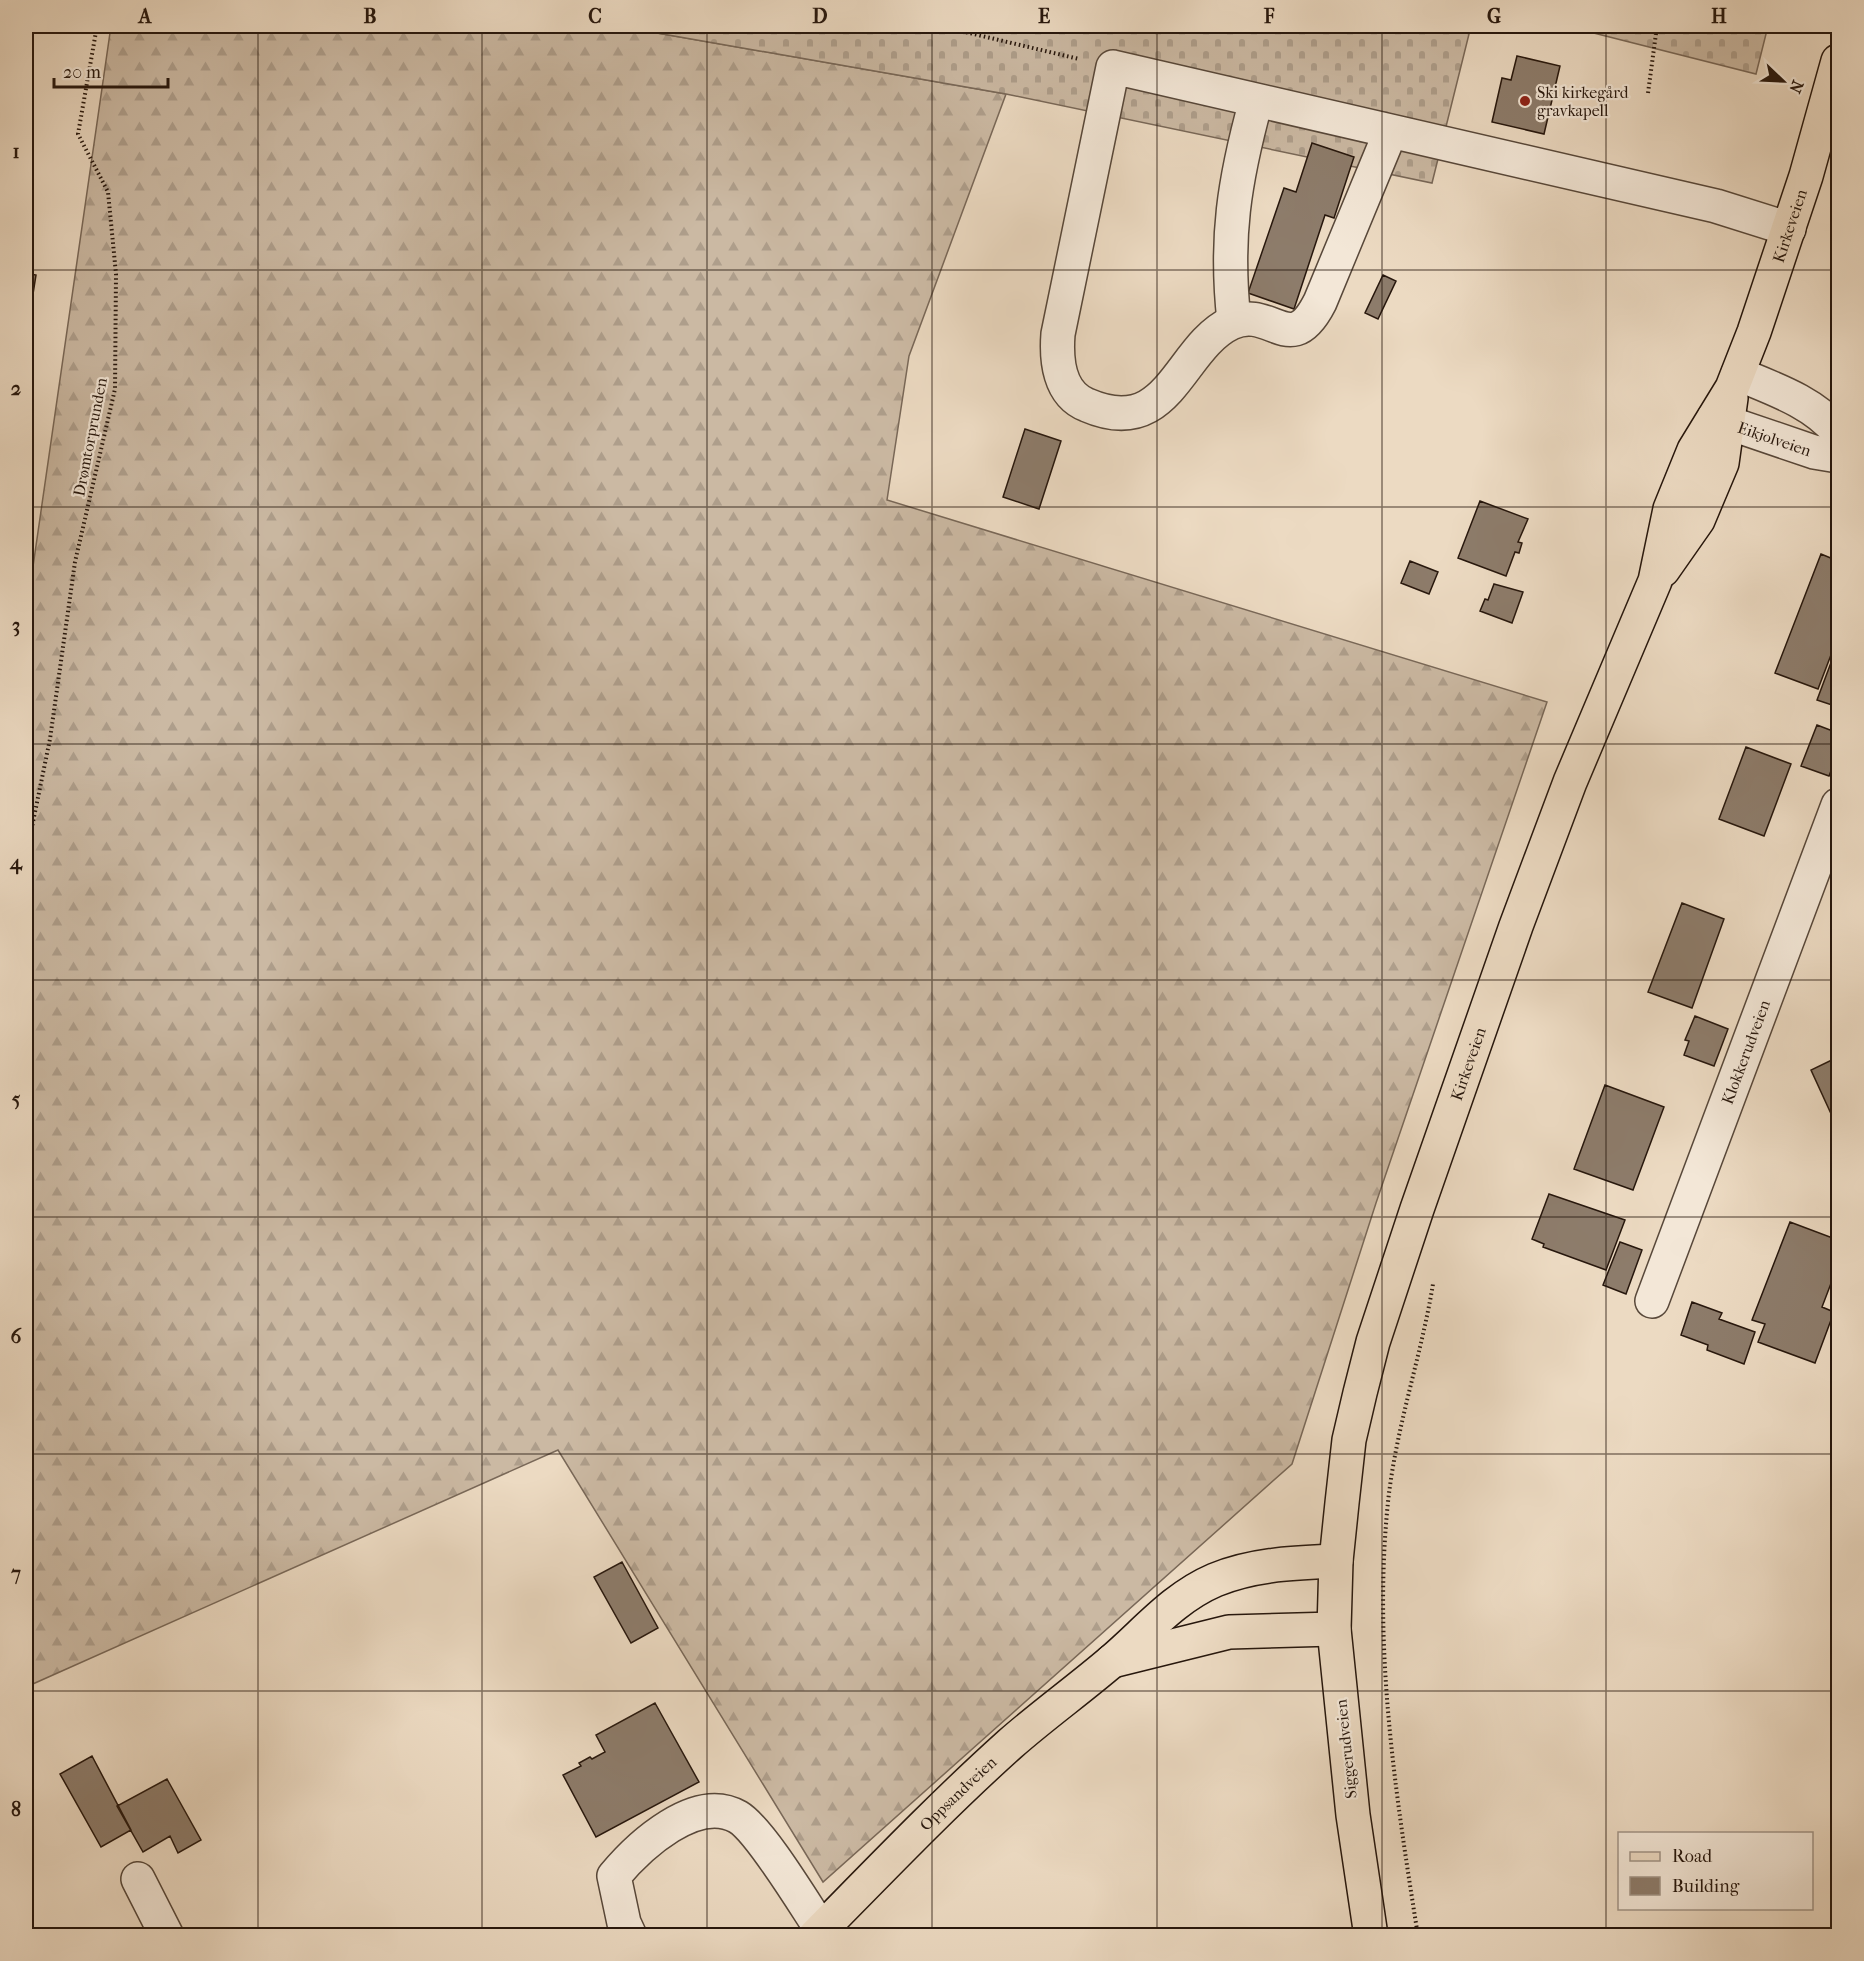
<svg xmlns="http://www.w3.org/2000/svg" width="1864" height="1961" font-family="'IM FELL French Canon',serif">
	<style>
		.forest { fill: url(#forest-firs); stroke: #796858; stroke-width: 1.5 }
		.cemetery { fill: url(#cemetery-stones); stroke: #796858; stroke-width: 1.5 }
		.building { fill: #8d7c6b; stroke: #27170d; stroke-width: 1.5 }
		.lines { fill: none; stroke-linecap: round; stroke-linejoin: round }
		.minor-casing { stroke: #58483a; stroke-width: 36 }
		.major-casing { stroke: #27170d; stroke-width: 36 }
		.path { stroke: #27170d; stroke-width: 4; stroke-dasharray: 1.5 3; stroke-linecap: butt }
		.minor { stroke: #f3e7d7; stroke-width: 33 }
		.major { stroke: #ecdac2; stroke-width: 33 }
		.grid { fill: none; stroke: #27170d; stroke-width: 1.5; stroke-opacity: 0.55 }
		.poi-dot { fill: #8f2418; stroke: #f3e7d7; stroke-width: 2 }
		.labels { text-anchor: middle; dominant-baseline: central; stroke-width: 4.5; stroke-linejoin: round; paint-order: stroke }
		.poi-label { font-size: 16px; fill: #27170d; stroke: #f3e7d7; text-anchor: start }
		.street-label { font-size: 16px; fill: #27170d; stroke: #f3e7d7 }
		.neatline { fill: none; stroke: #27170d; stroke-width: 2 }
		.grid-label { font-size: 20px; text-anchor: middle; font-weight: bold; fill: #27170d }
	</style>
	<defs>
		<pattern id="forest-firs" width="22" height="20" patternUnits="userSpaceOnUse" patternTransform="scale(1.5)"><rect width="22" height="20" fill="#cbb9a3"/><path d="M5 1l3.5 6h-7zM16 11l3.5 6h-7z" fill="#ae9e8b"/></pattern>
		<pattern id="cemetery-stones" width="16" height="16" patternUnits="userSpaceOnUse" patternTransform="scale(1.5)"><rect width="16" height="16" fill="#cbb9a3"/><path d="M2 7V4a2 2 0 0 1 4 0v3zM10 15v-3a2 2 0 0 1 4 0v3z" fill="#ae9e8b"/></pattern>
	</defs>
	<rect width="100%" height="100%" fill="#ecdac2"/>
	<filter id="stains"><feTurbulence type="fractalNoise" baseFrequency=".00333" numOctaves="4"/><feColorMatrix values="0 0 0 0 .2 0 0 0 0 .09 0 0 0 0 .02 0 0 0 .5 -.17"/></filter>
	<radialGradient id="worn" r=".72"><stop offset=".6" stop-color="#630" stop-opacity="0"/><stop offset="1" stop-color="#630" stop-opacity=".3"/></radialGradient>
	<path class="forest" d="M111 26H617L1006 94 909 356 887 500 1547 702 1376 1203 1292 1464 823 1882 558 1450 26 1687V615Z"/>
	<path class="cemetery" d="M617 26H1471L1432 183 1006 94Z
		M1566 26H1768L1756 74Z"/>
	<path class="building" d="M1517 56 1560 66 1544 134 1492 122 1502 78 1511 80Z
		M1312 143 1354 157 1334 218 1325 215 1294 309 1248 293 1284 188 1296 192Z
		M26 273 36 275 26 338Z
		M1383 275 1396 281 1378 319 1365 313Z
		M1025 429 1061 441 1039 509 1003 497Z
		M1480 501 1528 519 1518 542 1522 543 1519 553 1515 552 1506 576 1458 558Z
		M1821 554 1838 561V647H1834L1818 689 1775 673Z
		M1410 561 1438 572 1429 594 1401 583Z
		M1494 584 1523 592 1512 623 1480 611 1485 599 1488 600Z
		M1832 660 1838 662V707L1817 700Z
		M1817 725 1838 733V753L1829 776 1801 766Z
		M1746 747 1791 764 1764 836 1719 819Z
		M1682 903 1724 919 1692 1008 1648 992Z
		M1695 1016 1728 1029 1714 1066 1684 1055 1689 1041 1685 1040Z
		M1838 1057V1129L1811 1070Z
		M1605 1085 1664 1107 1633 1190 1574 1169Z
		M1549 1194 1625 1220 1606 1270 1543 1247 1544 1244 1532 1239Z
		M1790 1222 1838 1240V1265L1822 1307 1834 1312 1815 1363 1758 1342 1765 1324 1752 1320Z
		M1620 1242 1642 1250 1626 1294 1603 1285Z
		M1692 1302 1722 1313 1719 1319 1755 1332 1744 1364 1707 1350 1708 1345 1681 1335Z
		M622 1562 658 1628 631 1643 594 1577Z
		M655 1703 699 1782 596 1837 563 1775 581 1766 579 1763 590 1757 592 1759 605 1752 596 1735Z
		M92 1756 131 1830 101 1847 60 1774Z
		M167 1779 201 1840 178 1853 170 1836 143 1852 117 1806Z"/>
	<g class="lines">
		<defs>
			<g id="minor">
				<path d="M1390 133 1320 302C1290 361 1272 304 1231 323 1178 348 1170 441 1087 405 1059 394 1056 360 1058 334L1113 67 1716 206 1789 229"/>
				<path d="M1234 321C1225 239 1234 181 1256 101"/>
				<path d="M1738 374C1774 389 1813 402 1838 432"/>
				<path id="s1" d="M1714 418 1814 452 1838 456"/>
				<path id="s2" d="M1652 1301 1838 805"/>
				<path d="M138 1879 167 1936"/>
				<path d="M630 1936 624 1923 614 1876C639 1846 696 1793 738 1817 760 1830 805 1905 821 1929"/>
			</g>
			<g id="major">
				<path d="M1663 570 1698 520 1722 463 1731 398"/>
				<path d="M1112 1661 1229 1632 1334 1629"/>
				<path id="s3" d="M815 1936C879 1871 942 1805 1010 1744 1043 1715 1078 1690 1112 1661 1146 1632 1173 1598 1215 1580 1254 1564 1294 1563 1336 1561"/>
				<path id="s4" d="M1371 1936 1353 1815 1334 1629 1336 1561 1342 1503 1349 1440 1360 1393 1373 1342 1417 1209 1516 926 1570 782 1655 581 1670 509 1694 450 1732 388 1754 332 1806 176 1838 61"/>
			</g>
		</defs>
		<use href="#minor" class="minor-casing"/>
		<use href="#major" class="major-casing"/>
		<path class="path" d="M940 26 1079 59
			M1648 93 1657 26
			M26 856 50 739 75 562 115 389 116 274 108 192 78 134 97 26
			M1418 1936C1395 1791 1373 1648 1388 1502 1396 1427 1421 1357 1433 1284"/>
		<use href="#minor" class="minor"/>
		<use href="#major" class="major"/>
	</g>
	<path class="grid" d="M258 26V1936M482 26V1936M707 26V1936M932 26V1936M1157 26V1936M1382 26V1936M1606 26V1936M26 270H1838M26 507H1838M26 744H1838M26 980H1838M26 1217H1838M26 1454H1838M26 1691H1838"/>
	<circle class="poi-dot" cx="1525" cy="101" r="6"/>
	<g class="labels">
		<g class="poi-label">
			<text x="1537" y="92">Ski kirkegård<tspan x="1537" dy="18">gravkapell</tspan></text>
		</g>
		<g class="street-label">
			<text stroke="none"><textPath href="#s4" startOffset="1794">Kirkeveien</textPath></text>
			<text transform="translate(90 437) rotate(-79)">Drømtorprunden</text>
			<text stroke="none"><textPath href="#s1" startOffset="64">Eikjolveien</textPath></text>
			<text stroke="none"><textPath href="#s2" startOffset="266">Klokkerudveien</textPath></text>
			<text stroke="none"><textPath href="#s4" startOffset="894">Kirkeveien</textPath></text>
			<text transform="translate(1346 1749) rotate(-96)">Siggerudveien</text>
			<text stroke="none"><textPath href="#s3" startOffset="202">Oppsandveien</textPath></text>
		</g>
	</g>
	<rect width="1864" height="1961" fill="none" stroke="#ecdac2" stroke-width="66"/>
	<rect x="1618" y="1832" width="195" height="78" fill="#f3e7d7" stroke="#a19486" stroke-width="1.5"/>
	<rect x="1630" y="1852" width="30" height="9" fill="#ecdac2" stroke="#a19486" stroke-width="1.5"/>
	<text x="1672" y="1862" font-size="18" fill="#27170d">Road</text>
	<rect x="1630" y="1877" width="30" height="18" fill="#8d7c6b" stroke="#a19486" stroke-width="1.5"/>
	<text x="1672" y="1892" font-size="18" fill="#27170d">Building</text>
	<g transform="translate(1783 81) rotate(113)" stroke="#f3e7d7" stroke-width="4.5" paint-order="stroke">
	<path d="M0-4.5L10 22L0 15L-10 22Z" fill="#27170d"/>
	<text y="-9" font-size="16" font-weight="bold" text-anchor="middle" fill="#27170d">N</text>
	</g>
	<path d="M54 78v9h114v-9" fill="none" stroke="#27170d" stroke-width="3"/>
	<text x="63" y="78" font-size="18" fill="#27170d" stroke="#f3e7d7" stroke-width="4.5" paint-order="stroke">20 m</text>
	<rect x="33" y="33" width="1798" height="1895" class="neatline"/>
	<g class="grid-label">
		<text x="145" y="23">A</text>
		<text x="370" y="23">B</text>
		<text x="595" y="23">C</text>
		<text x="820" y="23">D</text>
		<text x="1044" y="23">E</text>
		<text x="1269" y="23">F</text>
		<text x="1494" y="23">G</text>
		<text x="1719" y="23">H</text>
		<text x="16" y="158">1</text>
		<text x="16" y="395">2</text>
		<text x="16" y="632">3</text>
		<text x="16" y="869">4</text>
		<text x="16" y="1106">5</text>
		<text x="16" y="1343">6</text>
		<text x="16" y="1580">7</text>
		<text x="16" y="1816">8</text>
	</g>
	<rect width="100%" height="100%" filter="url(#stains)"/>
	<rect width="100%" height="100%" fill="url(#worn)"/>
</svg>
